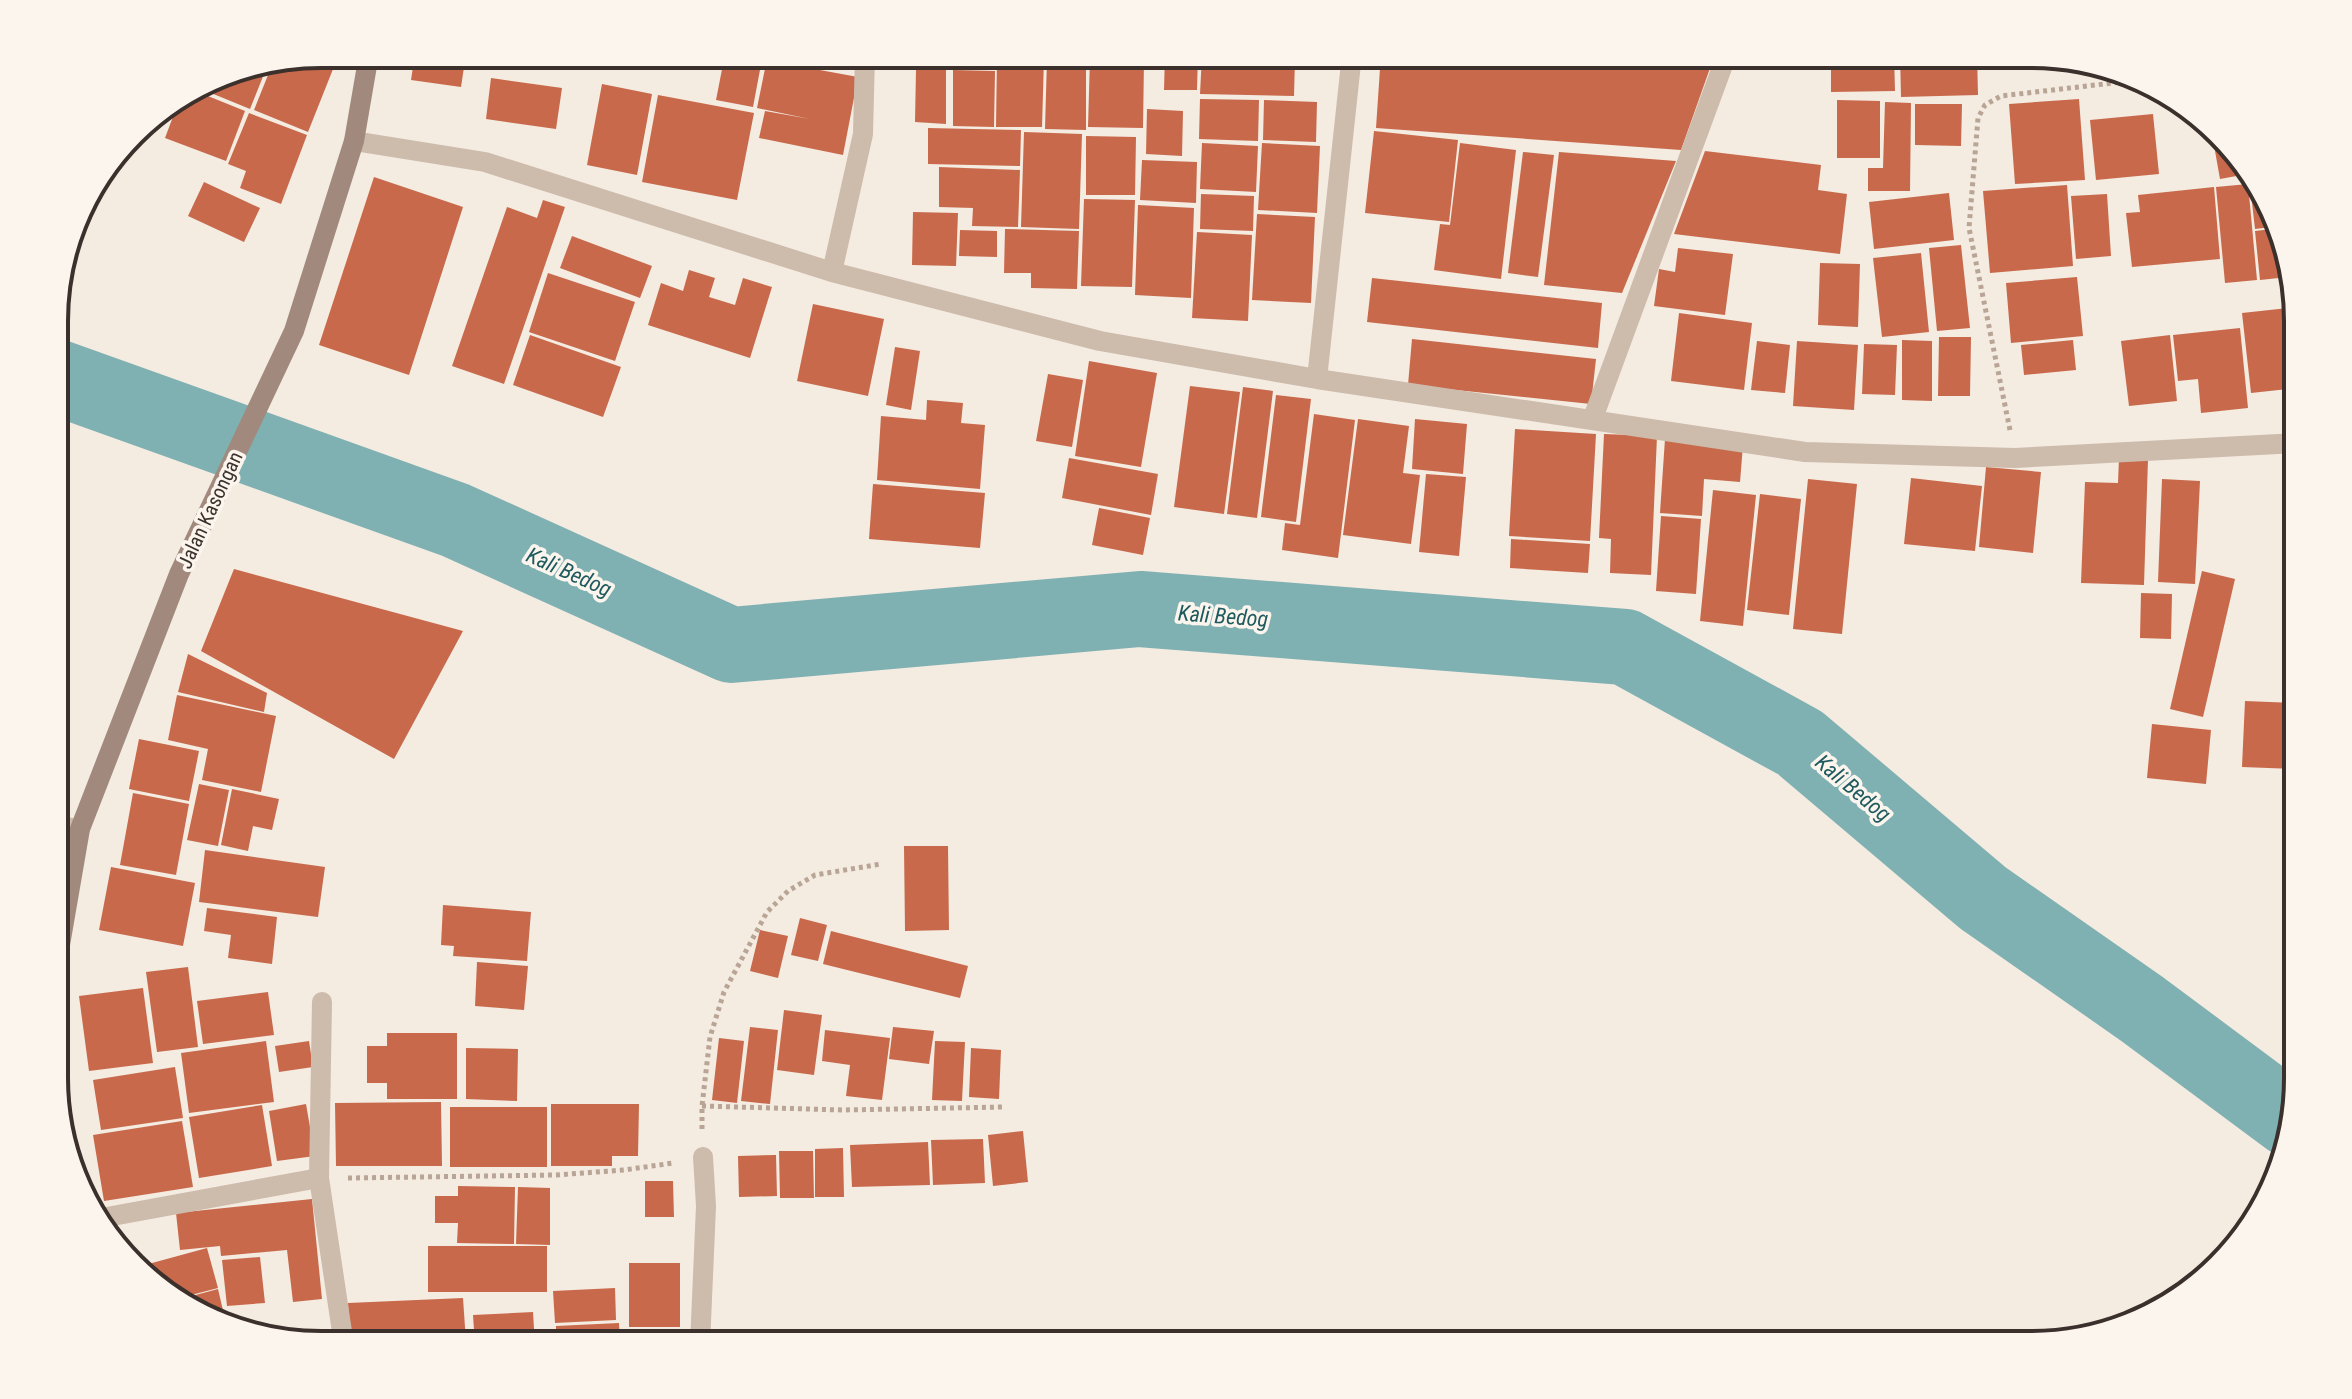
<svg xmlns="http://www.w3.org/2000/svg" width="2352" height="1399" font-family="'Roboto Condensed',sans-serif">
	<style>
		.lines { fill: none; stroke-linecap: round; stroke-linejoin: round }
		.river { stroke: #7fb0b2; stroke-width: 76 }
		.building { fill: #c8694b }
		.path { stroke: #b9a596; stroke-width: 5; stroke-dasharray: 4 4; stroke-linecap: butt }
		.street { stroke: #cdbbac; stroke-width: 20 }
		.secondary { stroke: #a18a7d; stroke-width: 20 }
		.labels { text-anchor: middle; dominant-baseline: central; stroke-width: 7; stroke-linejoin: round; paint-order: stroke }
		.street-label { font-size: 20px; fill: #3b302b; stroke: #fbf5ee }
		.water-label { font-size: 22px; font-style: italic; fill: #1f5a5e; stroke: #fbf5ee }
		.rim { fill: none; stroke: #3b302b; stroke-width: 4 }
	</style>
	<rect width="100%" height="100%" fill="#f4ebe1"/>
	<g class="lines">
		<path class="river" d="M56 377 455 520 731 645 1140 609 1625 647 1800 743 1983 898 2142 1009 2290 1119"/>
	</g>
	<path class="building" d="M321 54H339L308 132 254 110 272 65 282 69 285 61Z
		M415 54H466L461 87 411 80Z
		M528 54H561L560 61Z
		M636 54H661L660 59Z
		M725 54H763L753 107 716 100Z
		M768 54H800L798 66 858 77 843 155 759 138 765 111 810 119 757 108Z
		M897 54H996V67L896 65Z
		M1165 54H1198L1197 90H1164Z
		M1381 54H1715L1681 150 1376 128Z
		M1831 54H1894L1895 91 1831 92Z
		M1900 54H1977L1978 95 1901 97Z
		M1202 55 1295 58 1294 96 1200 94Z
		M997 57 1044 58 1042 127H996Z
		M1090 58 1144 60 1143 128 1088 127Z
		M1047 59 1086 60V130L1045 129Z
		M268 64 250 109 211 93 219 74Z
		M916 70H946V124L915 122Z
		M953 70 995 71 994 127 953 126Z
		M491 78 562 88 556 129 486 119Z
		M602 84 652 94 637 175 587 165Z
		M193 90 245 111 226 161 165 138 180 98Z
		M658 95 754 113 737 200 642 182Z
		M1200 99 1259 100 1258 141 1199 139Z
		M2079 99 2085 180 2015 184 2009 104Z
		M1264 100 1317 102 1316 142 1263 140Z
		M1837 100 1880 101V158H1837Z
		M1885 102 1911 103 1910 191H1868V168H1883Z
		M1915 104H1962L1961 146 1915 145Z
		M1147 109 1183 111 1182 156 1146 154Z
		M249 113 307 135 281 204 240 188 246 171 228 164Z
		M2153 114 2159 174 2096 180 2090 120Z
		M928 128 1021 130 1020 166 928 164Z
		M1374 131 1458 140 1449 222 1365 213Z
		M1024 132 1082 134 1079 229 1021 227Z
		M2212 134 2253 173 2220 179Z
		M1086 136 1136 137 1135 195H1086Z
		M1202 143 1258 146 1256 192 1200 189Z
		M1262 143 1320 146 1317 213 1258 210Z
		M1460 143 1516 150 1501 279 1434 270 1440 224 1450 225Z
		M1705 151 1821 165 1818 190 1847 194 1840 254 1674 234Z
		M1523 152 1554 155 1538 277 1508 273Z
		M1559 152 1676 161 1622 293 1544 285Z
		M1142 160 1197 162 1196 203 1140 200Z
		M939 167 1020 170 1018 227 972 226 973 208 939 207Z
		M374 177 463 207 409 375 319 345Z
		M204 182 260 208 244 242 188 216Z
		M2248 184 2257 280 2225 283 2216 187Z
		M2257 184 2272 227 2255 229 2250 185Z
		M2067 185 2073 266 1990 273 1983 191Z
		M2214 187 2220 259 2132 267 2126 213 2140 212 2138 195Z
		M1949 193 1954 240 1874 249 1869 202Z
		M1201 194 1254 196 1253 231 1200 229Z
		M2107 194 2111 256 2076 259 2071 196Z
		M1084 199 1135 200 1132 287 1081 286Z
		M543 200 565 207 504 384 452 366 507 207 537 218Z
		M1138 205 1194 208 1191 298 1135 295Z
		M913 212 958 213 956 266 912 265Z
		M1257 214 1315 217 1311 303 1252 300Z
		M1005 229 1079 231 1077 289 1031 288V273H1004Z
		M2272 229 2289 277 2260 280 2255 231Z
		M960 230 997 231V257L959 256Z
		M1197 232 1252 235 1248 321 1192 318Z
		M572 236 652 266 640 298 560 268Z
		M1961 245 1970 328 1937 331 1929 248Z
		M1678 248 1733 254 1725 315 1654 306 1659 269 1675 272Z
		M1921 253 1929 332 1882 337 1873 258Z
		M1820 263 1860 264 1858 327 1818 325Z
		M689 270 715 278 709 297 735 305 743 278 772 287 750 358 648 325 661 283 683 291Z
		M548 273 635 302 615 361 529 332Z
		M2077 277 2083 336 2011 343 2006 283Z
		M1372 278 1602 303 1598 348 1367 322Z
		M813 304 884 319 868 396 797 381Z
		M2297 307V388L2251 393 2242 313Z
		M1679 313 1752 323 1744 390 1671 381Z
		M2240 328 2248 408 2201 413 2198 379 2178 381 2173 335Z
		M530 335 621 367 603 417 513 385Z
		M2170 335 2177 401 2129 406 2121 341Z
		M1939 337H1971L1970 396H1938Z
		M1412 339 1596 359 1591 404 1408 385Z
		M1902 340 1932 341V401L1902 400Z
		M2073 340 2076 370 2024 375 2021 345Z
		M1757 341 1790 345 1785 393 1751 390Z
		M1797 341 1858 345 1854 410 1793 406Z
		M1864 344 1897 345 1895 395 1862 394Z
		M895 347 920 351 911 410 886 405Z
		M1089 361 1157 373 1141 467 1075 456Z
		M1048 374 1083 380 1072 447 1036 441Z
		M1190 386 1240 392 1224 514 1174 507Z
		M1243 387 1273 391 1257 518 1227 514Z
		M1276 395 1311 399 1296 522 1261 517Z
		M927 400 963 403 961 423 985 425 980 489 877 480 881 416 926 420Z
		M1314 414 1355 420 1338 558 1282 550 1285 523 1300 525Z
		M1358 419 1409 426 1403 473 1420 475 1411 544 1343 535Z
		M1415 419 1467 424 1463 474 1412 469Z
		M1515 429 1596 434 1590 541 1509 536Z
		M1604 434 1657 436 1651 575 1610 573 1611 539 1599 538Z
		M1665 439 1743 445 1740 482 1704 479 1702 516 1660 513Z
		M1069 458 1158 474 1151 515 1062 498Z
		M2119 458 2148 459 2144 585 2081 583 2085 482 2118 483Z
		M1986 467 2041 472 2033 553 1979 547Z
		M1426 474 1466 477 1459 556 1419 552Z
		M1911 478 1982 486 1975 551 1904 544Z
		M1808 479 1857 484 1842 634 1793 629Z
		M2162 479 2200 481 2195 584 2158 582Z
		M873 484 985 493 980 548 869 539Z
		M1713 490 1756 495 1743 626 1700 621Z
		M1760 494 1801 499 1789 615 1747 610Z
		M1099 508 1150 518 1143 555 1092 545Z
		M1661 516 1701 519 1696 594 1656 591Z
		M1511 539 1590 544 1588 573 1510 568Z
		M234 569 463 631 394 759 201 651Z
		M2202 571 2235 579 2203 717 2170 709Z
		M2141 593 2172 594 2171 639 2140 638Z
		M188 654 267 693 264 712 178 692Z
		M177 695 276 716 261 792 202 780 208 749 168 740Z
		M2245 701 2297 703V769L2242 767Z
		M2152 724 2211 730 2206 784 2147 778Z
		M139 739 199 751 189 801 129 789Z
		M199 784 229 790 218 846 187 840Z
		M232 789 279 799 272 830 253 826 248 851 221 845Z
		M133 793 189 804 176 875 120 865Z
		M904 846H948L949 930 905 931Z
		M205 850 325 867 318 917 199 902Z
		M111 867 195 883 183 946 99 930Z
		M443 905 531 912 527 961 453 956 454 946 441 945Z
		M207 908 277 917 272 964 228 958 231 935 204 931Z
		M800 918 827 925 818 961 791 955Z
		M760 930 788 936 778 978 750 971Z
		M831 931 968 966 960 998 823 964Z
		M477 962 528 966 524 1010 475 1006Z
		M188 967 198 1047 157 1052 146 972Z
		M143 988 153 1063 89 1071 79 996Z
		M268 992 274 1035 203 1044 197 1001Z
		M784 1010 822 1015 814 1075 777 1070Z
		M750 1027 778 1030 770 1104 741 1101Z
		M893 1027 934 1031 929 1064 889 1059Z
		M825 1030 890 1038 882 1100 846 1096 850 1065 822 1061Z
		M387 1033H457V1099H387V1083H367V1046H387Z
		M719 1038 744 1041 737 1103 712 1100Z
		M266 1041 274 1102 189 1113 181 1053Z
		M309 1041 313 1067 279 1072 275 1046Z
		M935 1041 965 1042 962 1101 932 1100Z
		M466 1048 518 1049 517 1101 466 1099Z
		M971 1048 1001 1050 999 1099 969 1097Z
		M175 1067 183 1118 101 1130 93 1080Z
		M441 1102 442 1166H336L335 1103Z
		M306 1104 315 1156 277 1161 269 1111Z
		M551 1104H639L638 1156H612V1166H551Z
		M262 1105 272 1166 199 1178 189 1117Z
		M450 1107H547V1167H450Z
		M182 1121 193 1187 104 1201 93 1135Z
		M1023 1131 1028 1182 993 1186 988 1135Z
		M983 1139 985 1183 933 1185 931 1140Z
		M928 1142 930 1185 852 1187 850 1145Z
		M843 1148 844 1197H815V1149Z
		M779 1151H813L814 1198H780Z
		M776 1155 777 1196 739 1197 738 1156Z
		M645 1181H673L674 1217H645Z
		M458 1186 515 1187 514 1244 457 1243 458 1223H435V1196H458Z
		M518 1187 550 1188V1245L516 1244Z
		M312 1199 322 1299 293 1302 287 1250 221 1256 220 1246 180 1250 176 1213Z
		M428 1246H547V1292H428Z
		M207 1248 218 1288 176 1299 141 1266Z
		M260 1257 265 1303 227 1306 222 1260Z
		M629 1263H680V1327H629Z
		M615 1288 616 1320 555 1323 553 1291Z
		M218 1289 225 1319 187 1309 177 1300Z
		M463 1298 466 1342 350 1345 348 1303Z
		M533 1312 535 1345H475L473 1315Z
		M619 1323 620 1345H556V1326Z"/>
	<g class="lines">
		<path class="path" d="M2010 430 1969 228 1978 118 1985 105 2001 96 2130 81
			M702 1106 843 1110 1004 1107
			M702 1129V1106L710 1037 724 992 767 912 788 891 815 875 881 864
			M348 1178 556 1175 624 1170 673 1163"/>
		<path class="street" d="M354 141 485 162 832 272 1100 341 1317 379 1805 452 2015 458 2297 443
			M832 272 863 134 865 54
			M1317 379 1352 54
			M1593 418 1727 54
			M56 826 80 829
			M322 1002 319 1178 344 1345
			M96 1219 319 1178
			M700 1345 706 1206 703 1157"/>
		<path class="secondary" d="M56 968 80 829 179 574 294 331 354 141 369 54"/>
	</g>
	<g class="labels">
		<g class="street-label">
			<text transform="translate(210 510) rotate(-65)">Jalan Kasongan</text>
		</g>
		<g class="water-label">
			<text transform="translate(569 572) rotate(24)">Kali Bedog</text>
			<text transform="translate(1223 616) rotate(4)">Kali Bedog</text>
			<text transform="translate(1853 788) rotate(40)">Kali Bedog</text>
		</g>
	</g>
	<path d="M0 0H2352V1399H0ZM321 68H2031A253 253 0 0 1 2284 321V1078A253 253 0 0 1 2031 1331H321A253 253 0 0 1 68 1078V321A253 253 0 0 1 321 68Z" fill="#fbf5ee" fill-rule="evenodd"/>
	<path class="rim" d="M321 68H2031A253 253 0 0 1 2284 321V1078A253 253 0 0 1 2031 1331H321A253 253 0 0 1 68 1078V321A253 253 0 0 1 321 68Z"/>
</svg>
